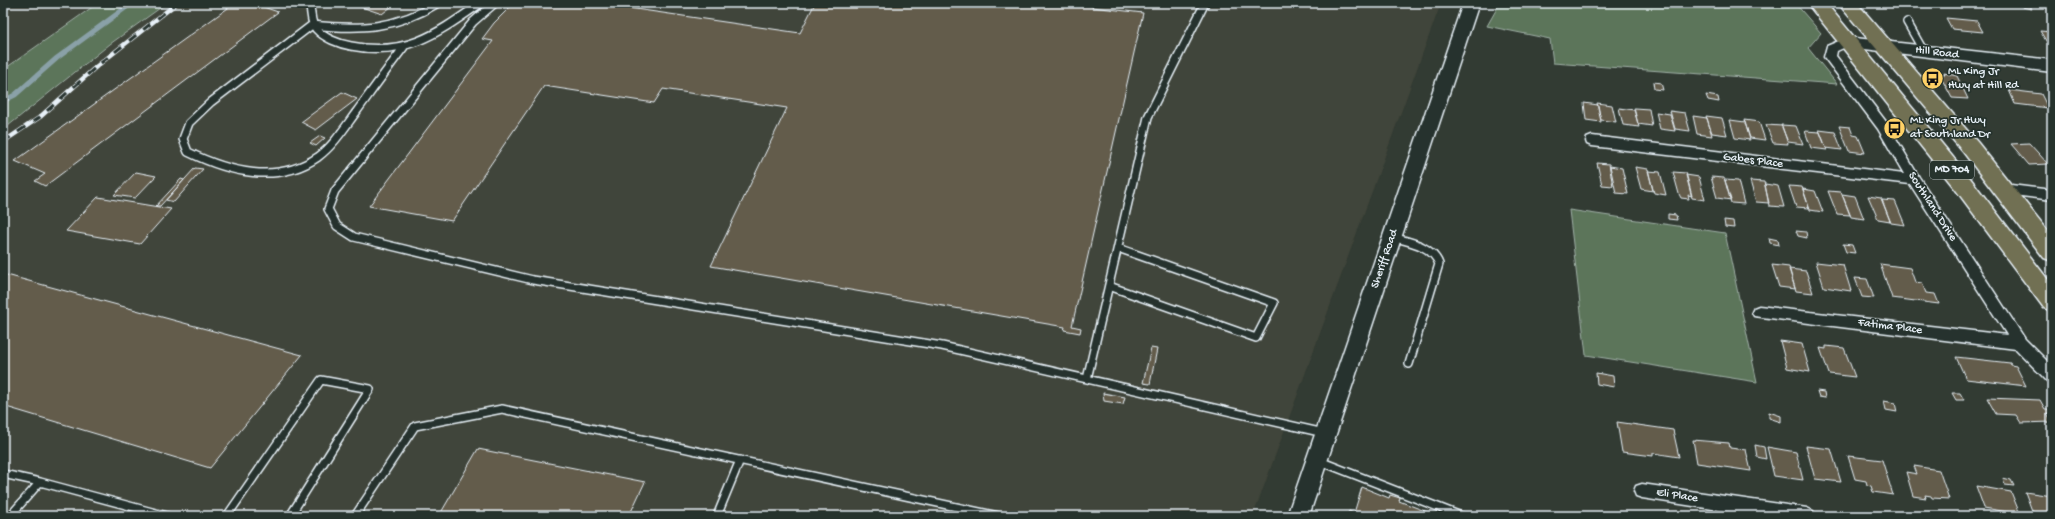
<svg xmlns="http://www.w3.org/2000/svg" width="2055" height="519" font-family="'Gochi Hand',sans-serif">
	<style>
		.built { fill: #41453a }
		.green { fill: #5b745a; stroke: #a2b2a9 }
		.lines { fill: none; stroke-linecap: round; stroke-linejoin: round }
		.stream { stroke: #8aa1a8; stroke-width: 5 }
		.building { fill: #635c4b; stroke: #e8f1f8 }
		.lane-casing { stroke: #e8f1f8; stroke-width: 10 }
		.street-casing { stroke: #e8f1f8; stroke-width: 3 }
		.secondary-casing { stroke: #e8f1f8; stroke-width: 3 }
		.primary-casing { stroke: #e8f1f8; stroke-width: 3 }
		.lane { stroke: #26332d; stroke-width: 7 }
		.street { fill: #26332d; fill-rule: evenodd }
		.secondary { fill: #26332d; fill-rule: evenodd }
		.primary { fill: #716f52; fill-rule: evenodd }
		.rail-casing { stroke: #e8f1f8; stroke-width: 4.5 }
		.rail { stroke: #26332d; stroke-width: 3; stroke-dasharray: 9; stroke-linecap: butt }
		.labels { text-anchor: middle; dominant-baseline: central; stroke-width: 3.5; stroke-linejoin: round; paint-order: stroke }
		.shield { fill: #26332d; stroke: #aeb8bb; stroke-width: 1 }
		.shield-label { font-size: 11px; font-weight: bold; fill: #e8f1f8 }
		.street-label { font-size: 12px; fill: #e8f1f8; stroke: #26332d }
		.poi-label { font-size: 12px; fill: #e8f1f8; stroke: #26332d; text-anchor: start }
	</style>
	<rect width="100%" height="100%" fill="#323b33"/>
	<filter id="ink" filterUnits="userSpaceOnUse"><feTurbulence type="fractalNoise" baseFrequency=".025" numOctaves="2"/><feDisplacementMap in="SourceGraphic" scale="8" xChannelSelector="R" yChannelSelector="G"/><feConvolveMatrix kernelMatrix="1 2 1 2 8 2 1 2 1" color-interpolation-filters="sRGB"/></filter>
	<g filter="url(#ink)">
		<path class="built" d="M3 3H98L3 70Z
			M167 3H1441L1253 516H3V130L110 44Z"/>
		<path class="green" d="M98 3H167L110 44 3 130V70Z
			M1500 3H1795L1821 33 1808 48 1837 84 1553 63 1550 39 1487 26Z
			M1569 210 1725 233 1757 382 1586 355Z"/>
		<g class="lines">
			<path class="stream" d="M3 101 15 95 57 58 132 3"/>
		</g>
		<path class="building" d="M235 3H252L278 12 45 186 35 181 45 174 15 161Z
			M350 3H396L382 14Z
			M514 3H594L800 33 815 3H1092V7L1143 13 1072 326 1081 328 1080 333 1064 330 1065 327 711 266 787 108 663 89 654 103 544 86 452 221 369 206 493 41 482 39 494 23Z
			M2019 3 2029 4 2032 9 2022 7Z
			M1946 18 1977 21 1983 32 1952 29Z
			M2040 31 2052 32V44H2048Z
			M1944 73 1957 76 1968 99 1952 98 1939 74 1945 75Z
			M1653 82 1661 83 1663 90 1654 89Z
			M2009 90 2041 94 2048 108 2015 104Z
			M342 92 357 99 316 130 301 122Z
			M1706 95 1718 97 1719 102 1708 100Z
			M1584 103 1598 105 1601 122 1586 120Z
			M1597 103 1612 105 1616 122 1601 120Z
			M1619 108 1634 110 1639 127 1623 125Z
			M1634 108 1649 109 1652 126 1638 124Z
			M1670 111 1685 113 1690 131 1675 129Z
			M1656 112 1670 114 1675 131 1660 129Z
			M1693 116 1707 118 1712 136 1697 134Z
			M1706 116 1722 118 1727 135 1712 133Z
			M1730 120 1745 122 1750 140 1735 138Z
			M1744 120 1759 122 1765 140 1750 138Z
			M1766 125 1782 126 1788 144 1773 143Z
			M1781 125 1796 126 1803 144 1788 142Z
			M1839 126 1850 127 1853 135 1858 136 1865 153 1849 151Z
			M1819 130 1835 132 1842 150 1826 148Z
			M1805 131 1820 132 1827 150 1811 148Z
			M320 136 325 138 316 146 310 143Z
			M2029 143 2048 164 2029 165 2011 144Z
			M1597 163 1609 164 1613 186 1602 185Z
			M1610 166 1622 168 1628 194 1616 193Z
			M1635 167 1648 169 1653 191 1641 189Z
			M195 168 203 169 174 202 166 200Z
			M1648 171 1660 172 1666 195 1654 193Z
			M136 172 156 176 135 198 114 195Z
			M1673 172 1686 173 1692 196 1688 195 1689 199 1681 198 1679 194Z
			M1686 175 1699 177 1705 200 1692 198Z
			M1711 177 1724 178 1731 200 1717 198Z
			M181 179 184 180 160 206H156Z
			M1725 180 1738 181 1744 204 1731 203Z
			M1750 181 1764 182 1769 203 1756 202Z
			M1765 184 1778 186 1784 207 1769 206Z
			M1789 186 1802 187 1809 208 1796 207Z
			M1803 189 1815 191 1823 212 1810 210Z
			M1828 191 1841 192 1850 215 1837 214Z
			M1842 194 1855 196 1864 219 1851 217Z
			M1868 196 1881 198 1890 221 1878 219Z
			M98 197 171 209 140 244 66 231Z
			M1882 200 1895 201 1905 225 1891 223Z
			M1668 214 1676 215 1677 220 1668 219Z
			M1724 220 1733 221 1734 228 1725 227Z
			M1796 231 1806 232 1807 238 1798 236Z
			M1769 238 1778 240 1779 245 1770 243Z
			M1843 244 1852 245 1855 253 1846 252Z
			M1816 262 1843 265 1851 291 1824 287Z
			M1880 264 1910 268 1915 282 1922 283 1926 293 1935 294 1939 304 1892 298Z
			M1772 265 1789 267 1795 289 1779 287Z
			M1789 269 1806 271 1813 293 1796 291Z
			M3 274 302 355 210 468 3 406Z
			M1855 278 1867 279 1874 298 1862 297Z
			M1780 341 1802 344 1810 372 1787 368Z
			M1826 346 1844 348 1855 377 1829 374 1820 348 1826 349Z
			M1151 348 1157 349 1150 384 1143 383Z
			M1956 357 2010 363 2011 365 2016 366 2026 386 1966 379Z
			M1596 373 1613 376 1614 387 1597 384Z
			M1817 391 1824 392 1825 398 1819 397Z
			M1103 393 1125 397 1123 404 1104 401Z
			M1952 393H1960L1964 400H1956Z
			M1987 398 2040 400 2045 409H2048L2050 413H2047L2052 422 2021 423 2016 415 1996 414Z
			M1884 401 1895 403 1897 412 1886 410Z
			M1769 412 1781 416V422L1769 418Z
			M1617 422 1673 430 1679 457 1653 453V456L1622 452Z
			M1693 440 1729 443 1730 448 1746 450 1751 471 1697 463Z
			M1755 445 1764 447 1766 459 1757 457Z
			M1806 446 1831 449 1841 482 1815 479Z
			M1767 447 1796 452 1803 480 1774 476Z
			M478 449 645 482 629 516H439Z
			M1848 456 1882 460 1893 495 1873 492 1871 486 1867 485 1866 481 1855 479Z
			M1914 466 1939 470 1949 499 1932 498 1931 496 1925 495 1926 498 1913 496 1906 472 1917 474Z
			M2003 478 2011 480 2014 486 2005 485Z
			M1976 486 2011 492 2020 514 1984 508Z
			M1362 487 1389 498 1390 495 1400 498 1399 501 1438 516H1347L1349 511 1354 513Z
			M2025 492 2052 496V516H2034Z"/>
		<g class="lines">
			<defs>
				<path id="lane" d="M308 3C313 11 309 21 316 29 324 38 339 44 351 46 407 57 438 33 481 3
					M495 3 473 22 335 191 328 209 337 226 354 237 533 280 942 346 1324 433
					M1907 22 1924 52
					M404 47C388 68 373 89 357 111 345 127 334 145 318 157 277 185 229 172 188 152L183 139 189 123 211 102 312 25C360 30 396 29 438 3
					M1392 237C1409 242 1432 245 1439 264L1409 364
					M1109 286 1256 338 1274 303 1118 248
					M1087 379 1148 117 1205 3
					M1317 460 1461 516
					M3 474 40 482
					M10 516 40 482 167 516
					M227 516 321 380 370 389 290 516
					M355 516 415 426 502 409 998 516
					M717 516 740 460"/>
				<path id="street" d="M1846 38 1852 42 1850 45 1837 51 1836 56 1887 123 1919 177 2025 339 2052 366V382L2047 381 2016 349 1754 316 1752 312 1754 308 1759 306 2007 335 1910 184 1592 146 1587 144 1586 141 1587 138 1592 136 1904 174 1878 129 1824 57 1827 46Z
					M2003 184 2052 190V200L1998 193 1996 189 1998 185Z
					M1642 484 1807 508 1813 511 1815 516H1757L1642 498 1636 496 1634 491 1636 486Z"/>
				<path id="secondary" d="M1463 3H1479L1309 516H1287Z
					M1846 37 2052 60V72L1840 46 1838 42 1840 38Z"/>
				<path id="primary" d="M1807 3H1826L1970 178 2052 285V311L2044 308 1956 190Z
					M1838 3H1857L1978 143 2052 236V261L2044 258 1964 153Z"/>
			</defs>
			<use href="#lane" class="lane-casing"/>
			<use href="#street" class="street-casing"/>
			<use href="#secondary" class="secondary-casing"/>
			<use href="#primary" class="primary-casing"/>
			<use href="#lane" class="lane"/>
			<use href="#street" class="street"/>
			<use href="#secondary" class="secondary"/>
			<use href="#primary" class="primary"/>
			<defs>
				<path id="rail" d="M3 142 40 117 97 66 177 3"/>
			</defs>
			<use href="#rail" class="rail-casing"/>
			<use href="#rail" class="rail"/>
		</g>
	</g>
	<defs>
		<symbol id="bus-disc" viewBox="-11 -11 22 22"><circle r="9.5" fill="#ffd166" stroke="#26332d"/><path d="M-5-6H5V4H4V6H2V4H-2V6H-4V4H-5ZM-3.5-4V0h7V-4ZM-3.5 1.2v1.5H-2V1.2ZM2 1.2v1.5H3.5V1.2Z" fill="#111"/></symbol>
	</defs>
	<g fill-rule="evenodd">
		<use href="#bus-disc" x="1920" y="66" width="25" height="25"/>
		<use href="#bus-disc" x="1882" y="116" width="25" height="25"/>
	</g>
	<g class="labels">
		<rect class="shield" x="1930" y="161" width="44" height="18" rx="3"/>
		<g class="shield-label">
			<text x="1952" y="170">MD 704</text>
		</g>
		<g class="street-label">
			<text transform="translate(1937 53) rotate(7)">Hill Road</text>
			<text transform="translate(1753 161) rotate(7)">Gabes Place</text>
			<text transform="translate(1932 207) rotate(57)">Southland Drive</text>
			<text transform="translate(1385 259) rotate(-71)">Sheriff Road</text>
			<text transform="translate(1890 327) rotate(7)">Fatima Place</text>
			<text transform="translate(1677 496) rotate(9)">Eli Place</text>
		</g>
		<g class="poi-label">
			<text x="1948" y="72">ML King Jr<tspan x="1948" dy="14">Hwy at Hill Rd</tspan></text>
			<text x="1910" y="121">ML King Jr Hwy<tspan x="1910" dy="14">at Southland Dr</tspan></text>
		</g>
	</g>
	<rect width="2055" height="519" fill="none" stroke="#26332d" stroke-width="16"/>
	<rect x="8" y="8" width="2039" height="503" fill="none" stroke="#e8f1f8" stroke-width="1.5" filter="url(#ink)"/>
</svg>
